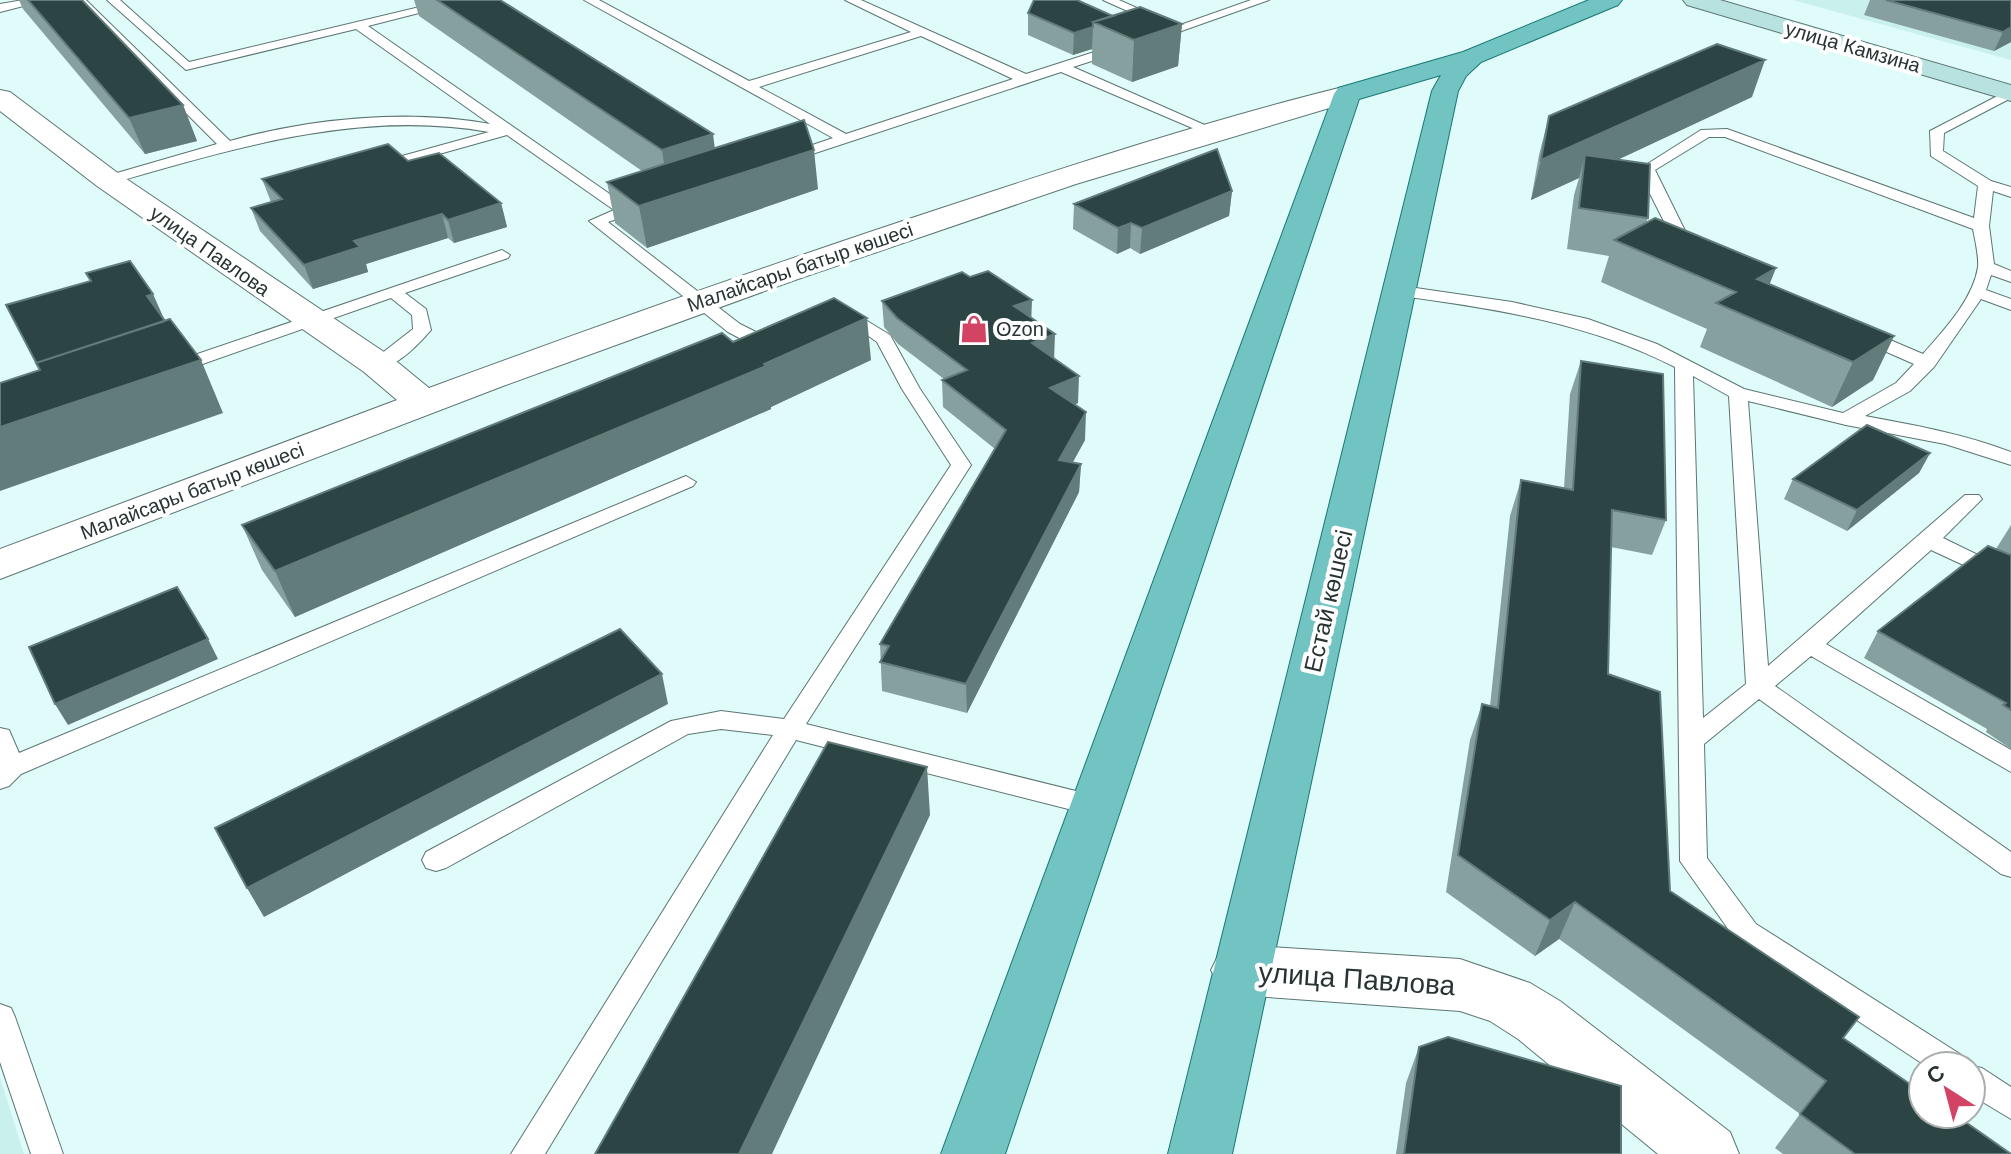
<svg xmlns="http://www.w3.org/2000/svg" width="2011" height="1154" font-family="Helvetica,sans-serif">
	<style>
		.built { fill: #c9f0ed }
		.lines { fill: none; stroke-linecap: round; stroke-linejoin: round }
		.service-casing { stroke: #5b7573; stroke-width: 2 }
		.minor-casing { stroke: #5b7573; stroke-width: 2 }
		.tertiary-casing { stroke: #5b7573; stroke-width: 2 }
		.secondary-casing { stroke: #5b7573; stroke-width: 2 }
		.primary-casing { stroke: #1a7875; stroke-width: 2 }
		.service { fill: #fff; fill-rule: evenodd }
		.minor { fill: #fff; fill-rule: evenodd }
		.tertiary { fill: #fff; fill-rule: evenodd }
		.secondary { fill: #b8e2e0; fill-rule: evenodd }
		.primary { fill: #71c4c1; fill-rule: evenodd }
		.wall { fill: #86a09f }
		.shaded-wall { fill: #627c7b }
		.building { fill: #2c4544; stroke: #627c7b; stroke-width: 2 }
		.labels { text-anchor: middle; dominant-baseline: central; stroke-width: 8; stroke-linejoin: round; paint-order: stroke }
		.far-street-label { font-size: 20px; fill: #283433; stroke: #fff }
		.far-poi-label { font-size: 20px; fill: #283433; stroke: #fff; text-anchor: start }
		.street-label { font-size: 24px; fill: #283433; stroke: #fff }
		.near-street-label { font-size: 28px; fill: #283433; stroke: #fff }
	</style>
	<rect width="100%" height="100%" fill="#dffcfa"/>
	<path class="built" d="M1793 0H2011V60Z
		M0 1078 24 1154H0Z"/>
	<g class="lines">
		<defs>
			<path id="service" d="M23 0H47L0 12V4Z
				M73 0H86L230 141C310 118 408 109 490 124L356 29 186 70 107 0H120L189 62 449 0H470L368 26 627 206 646 203V209L608 222 740 324 756 332 782 337 785 341 776 346 745 341 728 332 589 221 614 210 507 135 407 163 402 162V156L489 132C361 109 235 148 113 183H103V177L217 144Z
				M584 0H599L749 81 911 32 845 0H861L1026 74 1119 44 1123 45V51L1073 67 1216 130 1204 133 1061 72 788 162 783 161V155L833 138ZM921 36 1013 79 846 134 759 87Z
				M1103 0H1119L1164 20 1154 23Z
				M1251 0H1269L1159 39 1149 36Z
				M2011 89V98L1944 133 1943 151 1991 181 2011 187V197L1993 191 1989 226 1994 264 2011 271V282L1991 275 1986 290 2011 299V310L1981 299 1934 367 1910 391 1865 416C1914 425 1964 434 2011 452V465L1945 444 1846 425 1748 401 1768 666 1965 495H1979L1982 499 1943 538 2011 571V587L1931 550 1826 644 2011 750V772L1811 656 1775 686 2011 852V877L2001 874 1759 699 1704 744 1707 858 1756 924 1963 1056 1967 1065 1982 1068 2011 1087V1119L1971 1095V1066H1926L1736 940 1680 861 1675 367C1588 323 1497 309 1402 296L1394 291 1402 286 1512 302 1588 319 1657 344 1744 389 1843 413 1896 383 1914 364 1857 339 1854 335 1857 331H1869L1923 354C1943 331 1973 300 1978 267 1979 256 1975 240 1973 229L1725 137H1709L1655 170 1696 253 1688 258 1680 253 1640 174 1641 168 1701 130 1727 129 1974 218 1978 186 1931 156 1930 131ZM1693 376 1729 396 1746 684 1703 718Z
				M502 250 510 255 508 258 405 293 426 309 431 330C418 345 392 373 371 368L368 364 413 329 412 315 391 298 177 373 171 374 162 369 165 365Z
				M859 316 890 335 920 389 971 465 806 724 1096 796 1105 799 1109 806 1105 813 1096 816 796 740 545 1154H511L773 735 721 729 688 734 446 868 436 871 426 868 422 860 426 852 671 721 721 711 784 719 951 465 902 389 877 342 856 327 840 331 831 326 834 322Z
				M686 476 696 482 693 486 21 774 9 786 0 789V728L9 730 19 753Z
				M0 1004 11 1008 15 1017 63 1154H31L0 1062Z"/>
			<path id="minor" d="M1240 945 1460 959 1530 983 1560 1001 1730 1132 1739 1154H1658L1518 1039 1490 1021 1460 1011 1240 995 1220 988 1211 970 1220 952Z"/>
			<path id="tertiary" d="M1347 86 1356 88 1360 94 1356 100 1076 184 798 279 503 386 0 579V549L397 400 364 372 97 186 0 111V90L10 92 119 174 390 356 429 388C597 326 766 266 936 210 1072 165 1208 120 1347 86Z"/>
			<path id="secondary" d="M1683 0H1720L2011 85V101L1687 5Z"/>
			<path id="primary" d="M1589 0H1622L1618 5 1481 62 1466 76 1458 91 1232 1154H1168L1432 91 1441 75 1359 99 1005 1154H941L1334 94 1338 88 1463 52Z"/>
		</defs>
		<use href="#service" class="service-casing"/>
		<use href="#minor" class="minor-casing"/>
		<use href="#tertiary" class="tertiary-casing"/>
		<use href="#secondary" class="secondary-casing"/>
		<use href="#primary" class="primary-casing"/>
		<use href="#service" class="service"/>
		<use href="#minor" class="minor"/>
		<use href="#tertiary" class="tertiary"/>
		<use href="#secondary" class="secondary"/>
		<use href="#primary" class="primary"/>
	</g>
	<path class="wall" d="M19 0H82L183 105 197 141 145 154 23 9Z
		M414 0H500L715 148 818 189 647 248 615 223 607 182 642 171 419 16Z
		M1870 0H2011V42L1994 51 1864 15Z
		M1028 13 1113 16 1182 24 1178 66 1132 82 1092 64V49L1073 55 1028 35Z
		M1752 97 1617 160 1648 218 1646 223 1770 284 1894 336 1873 380 1832 407 1700 347 1707 329 1601 282 1609 256 1567 249 1574 195 1579 178 1531 200 1539 155 1549 116Z
		M408 161 501 203 507 227 454 243 448 238 366 264 368 272 313 289 260 231 251 208 271 202 262 179Z
		M1232 191 1229 216 1140 254 1130 248 1117 254 1073 229 1074 204Z
		M882 301 1031 318 1078 403 1075 404 1085 440 1073 462 1081 464 1079 492 967 713 882 691 880 644 995 449 943 407 942 380 944 379 898 344 884 327Z
		M733 342 871 360 771 407V409L295 617 262 570 242 525Z
		M1581 361 1666 520 1652 555 1611 547 1608 674 1670 891 1844 1039 2011 1154H1783L1775 1148 1800 1114 1559 939 1535 956 1446 892 1470 740 1482 704 1490 706 1510 516 1521 480 1564 488 1570 394Z
		M1930 453 1919 473 1847 531 1784 499 1793 479Z
		M2011 525V749L1986 732 1987 729 1864 658 1878 631 1996 549Z
		M1419 1047 1621 1154H1396L1406 1083Z"/>
	<path class="shaded-wall" d="M1182 24 1178 66 1132 82 1134 40Z
		M1093 27 1092 49 1073 55 1074 33Z
		M2011 27V42L1994 51 2003 32Z
		M1765 60 1752 97 1583 176 1585 155 1579 178 1531 200 1541 160Z
		M183 105 197 141 145 154 129 118Z
		M713 134 718 173 668 190 662 150Z
		M814 150 818 189 647 248 639 206Z
		M1232 191 1229 216 1140 254 1142 228Z
		M501 203 507 227 454 243 448 220Z
		M442 214 448 238 366 264 368 272 313 289 304 265 354 241Z
		M1131 223 1130 248 1117 254 1118 228Z
		M1776 268 1759 311 1757 279Z
		M153 294 165 321 147 296Z
		M1032 300 1031 326 1014 306Z
		M867 318 871 360 771 407V409L295 617 275 571Z
		M1055 334 1054 361 1032 343Z
		M1894 336 1873 380 1832 407 1853 362Z
		M201 360 223 413 0 491V427Z
		M1079 376 1078 403 1050 415V388Z
		M1086 412 1085 440 1059 487V460Z
		M1930 453 1919 473 1847 531 1857 510Z
		M1081 464 1079 492 967 713 966 684Z
		M208 639 218 659 68 725 55 704Z
		M662 674 668 704 264 917 247 888Z
		M927 767 930 815 772 1154H739Z
		M1575 902 1559 939 1535 956 1550 920Z"/>
	<path class="building" d="M28 0H82L183 105 129 118Z
		M437 0H500L713 134 662 150Z
		M1034 0H1077L1113 16 1093 22V27L1074 33 1028 13Z
		M1886 0H2011V27L2003 32Z
		M1140 7 1182 24 1134 40 1093 22Z
		M1717 44 1765 60 1541 160 1549 116Z
		M804 120 814 150 639 206 607 182Z
		M388 144 408 161 439 153 501 203 448 220 442 214 354 241 360 247 304 265 251 208 282 199 262 179Z
		M1217 149 1232 191 1142 228 1131 223 1118 228 1074 204Z
		M1585 155 1650 164 1648 218 1579 208Z
		M1655 218 1776 268 1757 279 1894 336 1853 362 1716 303 1736 292 1614 240Z
		M130 261 153 294 147 296 165 321 36 363 40 370 6 305 91 281 86 273Z
		M988 271 1032 300 1014 306 1055 334 1032 343 1079 376 1050 388 1086 412 1059 460 1081 464 966 684 880 662 889 646 880 644 1006 430 942 380 967 370 897 318 882 301 962 272 970 277Z
		M834 298 867 318 764 364 766 366 275 571 242 525 722 333 733 342Z
		M170 319 201 360 0 427V383L40 370 36 363Z
		M1581 361 1663 374 1666 520 1612 510 1608 674 1660 692 1670 891 1859 1017 1843 1038 1923 1093V1114H1954L2011 1154H1855L1800 1114 1826 1081 1575 902 1550 920 1458 855 1482 704 1498 708 1521 480 1573 490Z
		M1867 425 1930 453 1857 510 1793 479Z
		M1988 546 2011 555V710L2003 705 2006 703 1878 631Z
		M177 587 208 639 55 704 29 647Z
		M620 629 662 674 247 888 215 828Z
		M828 742 927 767 739 1154H595Z
		M1448 1037 1621 1086V1154H1404L1419 1047Z"/>
	<defs>
		<symbol id="shop-bare" viewBox="-9 -9 18 18"><path d="M-5-2.5h2.3a2.7 3.5 0 0 1 5.4 0H5L5.5 6h-11ZM-1.5-2.5h3a1.5 2.3 0 0 0-3 0Z" fill="#d24364" stroke="#fff" stroke-width="2.5" paint-order="stroke"/></symbol>
	</defs>
	<g fill-rule="evenodd">
		<use href="#shop-bare" x="954" y="309" width="40" height="40"/>
	</g>
	<g class="labels">
		<g class="far-street-label">
			<text transform="translate(1853 47) rotate(16)">улица Камзина</text>
			<text transform="translate(210 251) rotate(35)">улица Павлова</text>
			<text transform="translate(800 267) rotate(-19)">Малайсары батыр көшесі</text>
			<text transform="translate(192 491) rotate(-21)">Малайсары батыр көшесі</text>
		</g>
		<g class="far-poi-label">
			<text x="996" y="329">Ozon</text>
		</g>
		<g class="street-label">
			<text transform="translate(1328 601) rotate(-77)">Естай көшесі</text>
		</g>
		<g class="near-street-label">
			<text transform="translate(1357 979) rotate(4)">улица Павлова</text>
		</g>
	</g>
	<g transform="translate(1947 1090) rotate(324)"><circle r="38" fill="#ffffff" stroke="#a9aead" stroke-width="2"/>
	<path d="M0-6L14 30L0 20L-14 30Z" fill="#d24364"/>
	<text y="-12" font-size="22" font-weight="bold" text-anchor="middle" fill="#283433">С</text>
	</g>
</svg>
